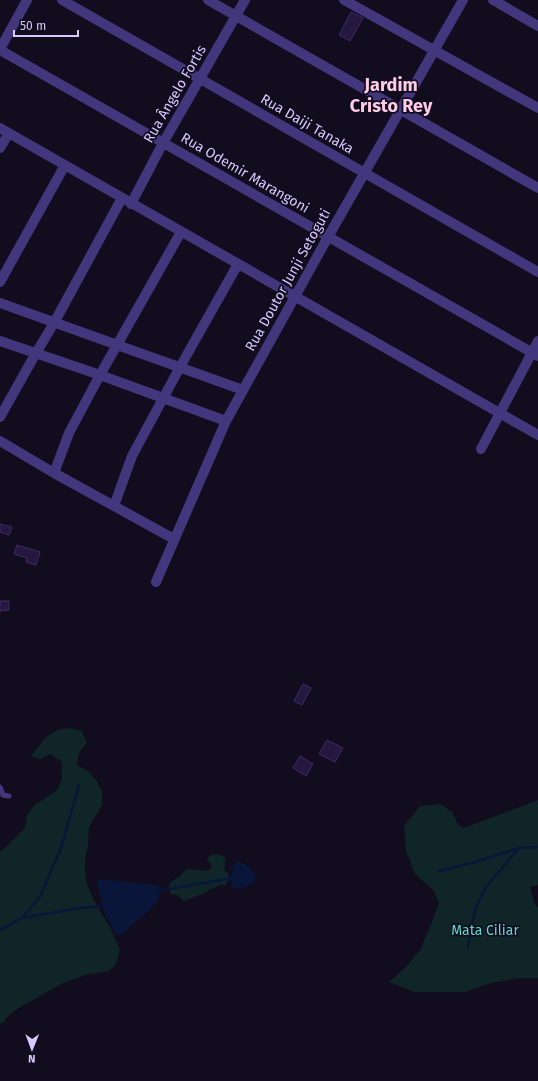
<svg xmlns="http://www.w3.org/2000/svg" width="538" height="1081" font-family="'Fira Sans',sans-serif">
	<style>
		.green { fill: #0f2527 }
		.water { fill: #091539 }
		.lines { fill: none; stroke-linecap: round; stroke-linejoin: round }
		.stream { stroke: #091539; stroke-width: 2.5 }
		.building { fill: #24183e; stroke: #3f2a6a }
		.service { stroke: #42377c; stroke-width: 5 }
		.minor { stroke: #42377c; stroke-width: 10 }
		.labels { text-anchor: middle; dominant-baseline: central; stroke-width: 3.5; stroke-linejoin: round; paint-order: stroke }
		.street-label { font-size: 14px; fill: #d5c9fe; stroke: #110c1e }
		.park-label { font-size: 14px; fill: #57ddcb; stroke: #110c1e }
		.district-label { font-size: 18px; font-weight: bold; fill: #fecbe6; stroke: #110c1e }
	</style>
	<rect width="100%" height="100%" fill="#110c1e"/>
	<path class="green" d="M69 728 82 731 87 743 79 753 77 765 88 771 97 781 102 792V805L89 827 88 846 85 858V871L87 884 92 896 104 918 111 929 120 950 116 964 109 971 85 975 61 984 17 1009 7 1017 4 1022 0 1024V851L7 846 25 828 27 815 35 805 56 791 62 780V762L50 754 40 759 31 756 46 737 57 730Z
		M538 800V885L530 887 535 905 538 907V978H520L491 983 465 992H415L389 982 404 969 420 950 430 927 439 903 433 890 415 874 406 851 404 826 420 806 441 804 453 813 458 825 464 828Z
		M219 854 225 858V865L224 870 228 873 229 877 226 885H220L215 888 210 889 205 893 184 901 177 895 170 894 169 885 172 881 179 877 185 870 190 869 207 871 211 869V865L207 859 210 855Z"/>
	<path class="water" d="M239 861C247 865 257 871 255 881 248 886 242 890 232 888 230 880 232 871 234 864Z
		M101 879 155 885 159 887C159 888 160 893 160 894 159 905 132 925 123 933L119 935 116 934 105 915 97 883 98 880Z"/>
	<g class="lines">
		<path class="stream" d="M439 871 475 862 519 848 538 847
			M157 891 233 878
			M22 918 80 908 104 906
			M0 930 22 918 40 897 61 848 79 785
			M468 947 475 909 486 887 519 848"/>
	</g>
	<path class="building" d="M351 12 363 18 350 41 339 35Z
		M0 524 12 527 9 535 0 532Z
		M17 545 40 552 36 565 26 562 27 558 14 554Z
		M0 601H9V610L0 611Z
		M303 684 311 688 302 705 294 701Z
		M327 740 343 748 335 762 319 754Z
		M300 756 313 764 306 776 293 768Z"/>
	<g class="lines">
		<path class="service" d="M0 787 3 795 9 796"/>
		<path class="minor" d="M62 0 538 272
			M208 0 538 188
			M344 0 538 108
			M493 0 538 26
			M0 49 27 0
			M0 50 538 356
			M0 128 538 435
			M0 148 9 133
			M131 204 163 143 245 0
			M0 282 65 165
			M0 303 243 390
			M0 341 100 375 226 421
			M0 417 36 353 54 323 122 198
			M0 441 54 473 174 539
			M481 449 538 341
			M54 473 69 433 100 375 181 232
			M114 506 132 456 180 367 238 264
			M156 582 226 421 328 237 463 0"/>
	</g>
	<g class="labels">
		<g class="street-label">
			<text transform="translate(175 94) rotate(-60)">Rua Ângelo Fortis</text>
			<text transform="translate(307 124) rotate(30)">Rua Daiji Tanaka</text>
			<text transform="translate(245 173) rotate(30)">Rua Odemir Marangoni</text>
			<text transform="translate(288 280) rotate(-61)">Rua Doutor Junji Setoguti</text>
		</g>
		<g class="park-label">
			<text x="485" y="930">Mata Ciliar</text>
		</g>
		<g class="district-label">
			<text x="391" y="85">Jardim<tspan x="391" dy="21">Cristo Rey</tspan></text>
		</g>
	</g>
	<g transform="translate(32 1049) rotate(181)" stroke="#110c1e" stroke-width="3" paint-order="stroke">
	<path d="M0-3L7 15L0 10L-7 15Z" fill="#d5c9fe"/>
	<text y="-6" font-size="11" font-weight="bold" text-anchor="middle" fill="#d5c9fe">N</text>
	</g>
	<path d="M14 30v6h64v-6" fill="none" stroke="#d5c9fe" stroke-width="2"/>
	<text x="20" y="30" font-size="12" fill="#d5c9fe" stroke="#110c1e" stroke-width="3" paint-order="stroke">50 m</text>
</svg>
